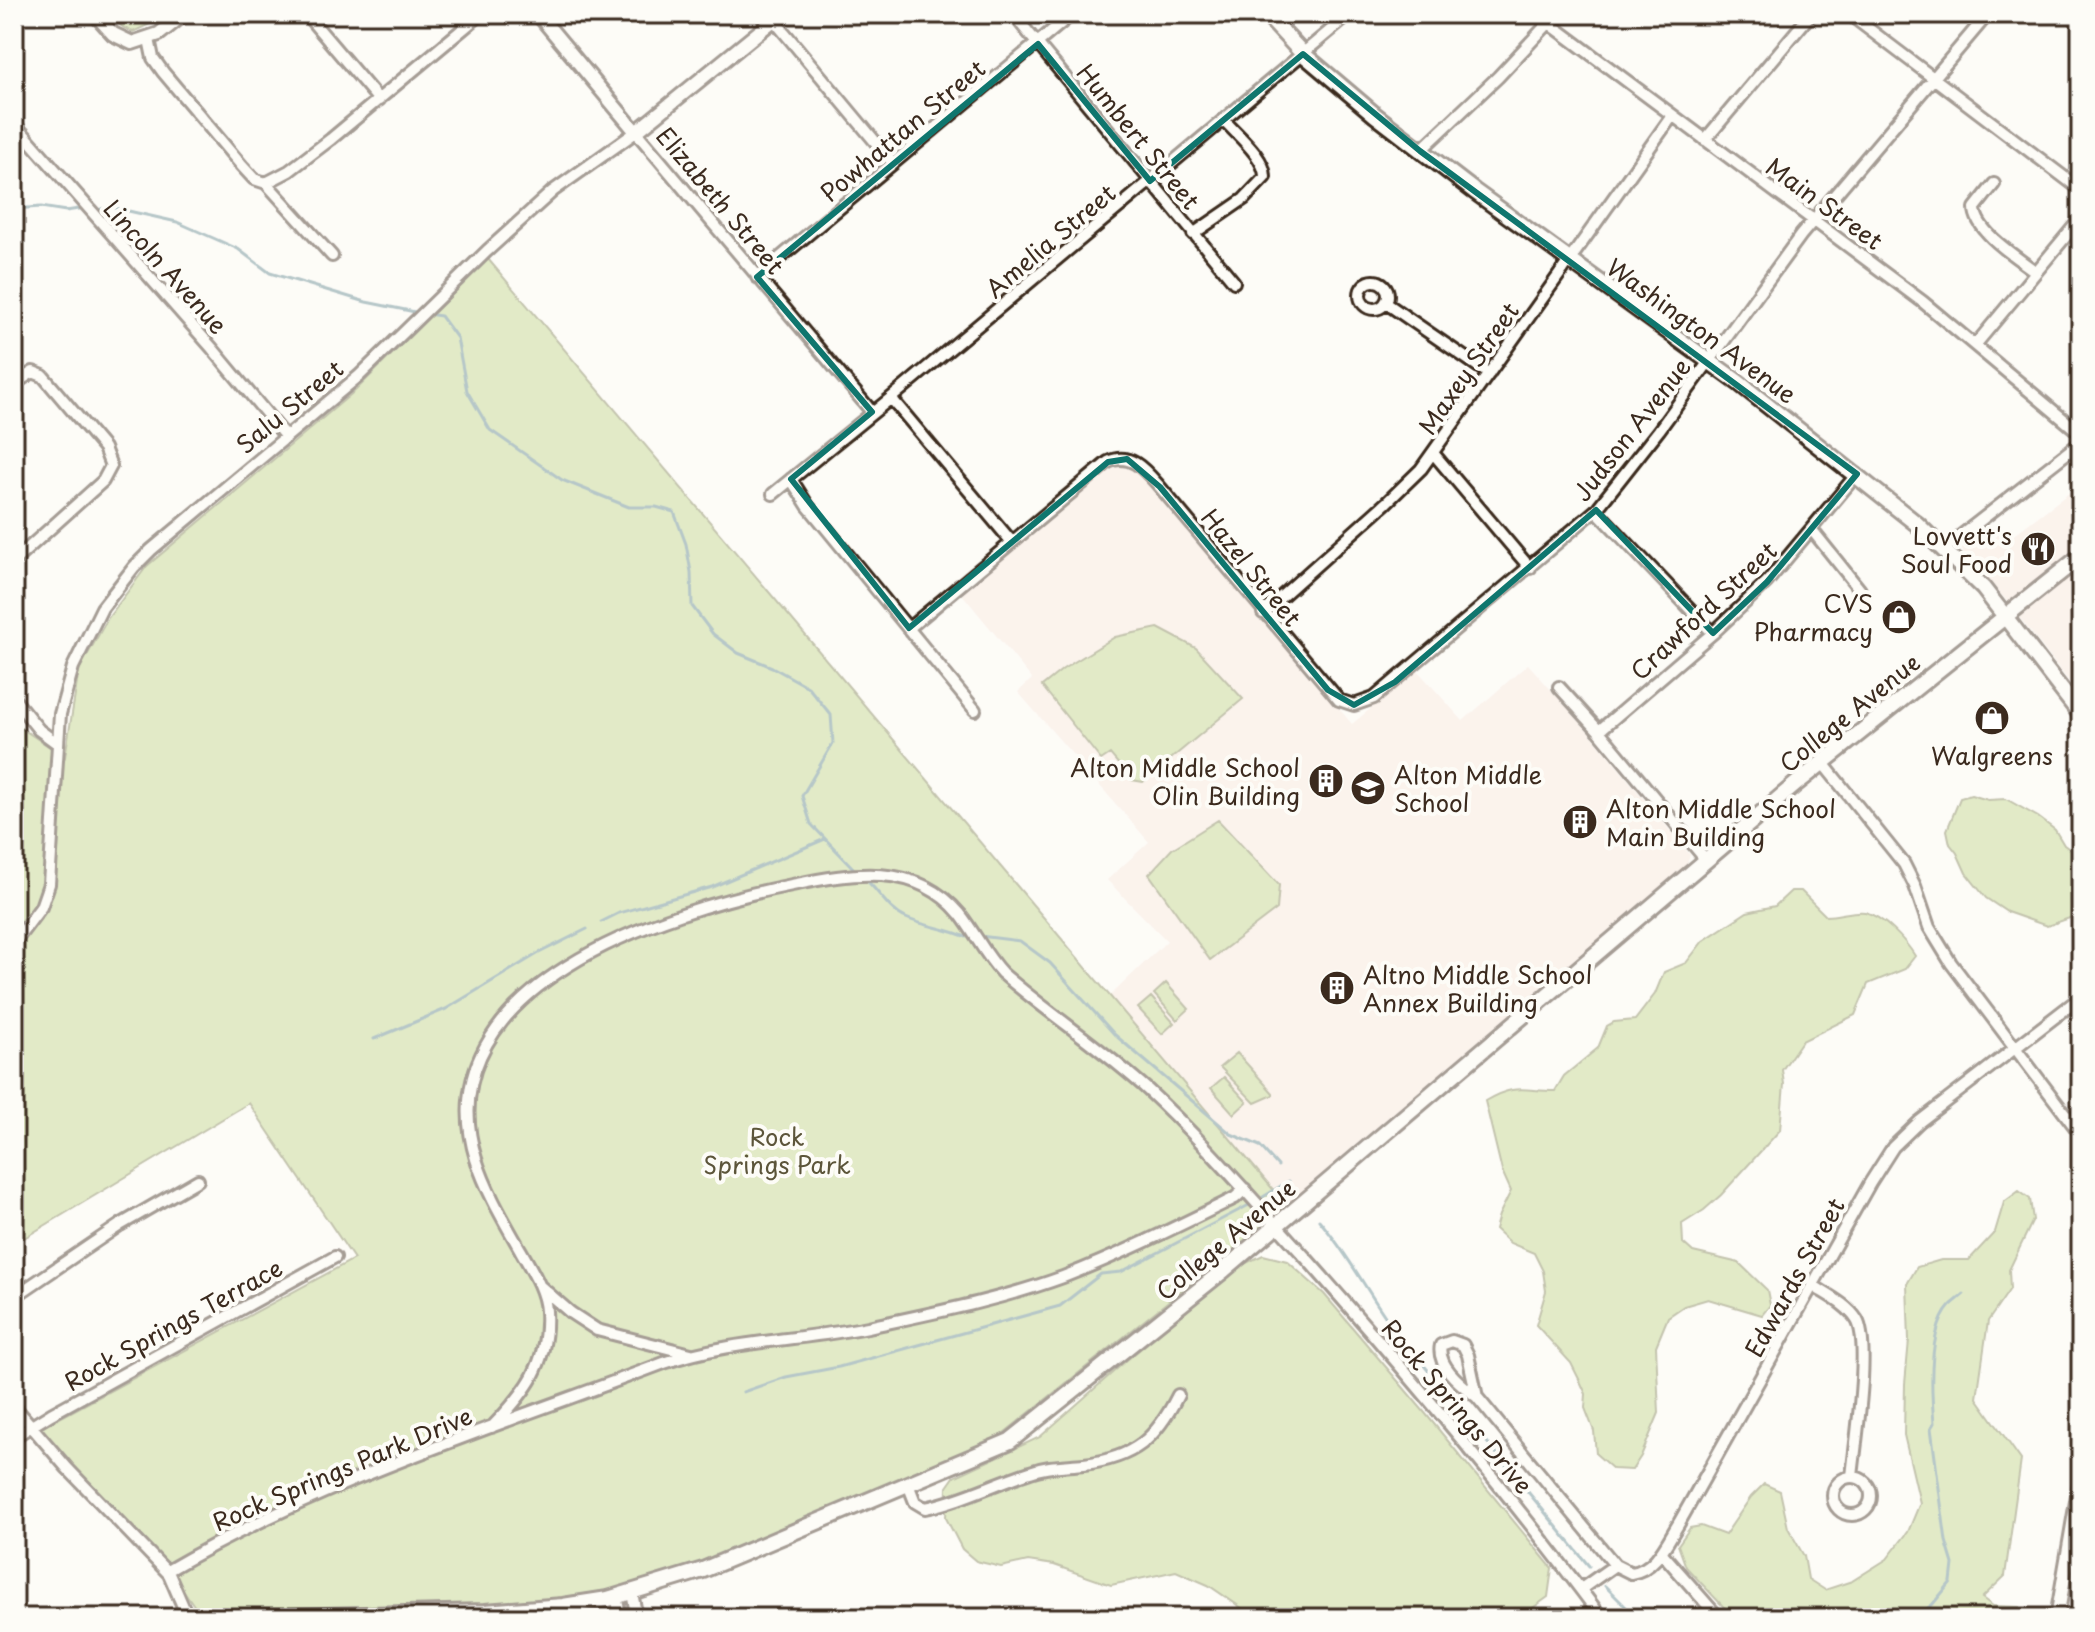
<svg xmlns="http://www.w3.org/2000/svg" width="2095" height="1632" font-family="'Playpen Sans',sans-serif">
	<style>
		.built { fill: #f8e8de }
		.green { fill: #c0d68c; stroke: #7e8055; stroke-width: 2 }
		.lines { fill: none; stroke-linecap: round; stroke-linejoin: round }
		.stream { stroke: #61878f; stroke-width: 3 }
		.minor-casing { stroke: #3b2a1e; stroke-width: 16 }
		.tertiary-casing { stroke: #3b2a1e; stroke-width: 18 }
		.secondary-casing { stroke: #3b2a1e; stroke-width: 20 }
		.minor { stroke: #fdfcf7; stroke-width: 10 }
		.tertiary { stroke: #fdfcf7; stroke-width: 12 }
		.secondary { stroke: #fdfcf7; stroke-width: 14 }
		.marked { fill: none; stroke: #0f766e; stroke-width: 6; stroke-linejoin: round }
		.labels { text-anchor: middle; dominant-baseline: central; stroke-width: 8; stroke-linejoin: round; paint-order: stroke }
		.street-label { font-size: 24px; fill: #3b2a1e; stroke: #fdfcf7 }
		.poi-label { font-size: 24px; fill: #3b2a1e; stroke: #fdfcf7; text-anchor: end }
		.park-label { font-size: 24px; fill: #5c553a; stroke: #fdfcf7 }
	</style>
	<rect width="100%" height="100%" fill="#fdfcf7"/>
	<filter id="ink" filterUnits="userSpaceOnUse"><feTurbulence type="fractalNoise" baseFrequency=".0125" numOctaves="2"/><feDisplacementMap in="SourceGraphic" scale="16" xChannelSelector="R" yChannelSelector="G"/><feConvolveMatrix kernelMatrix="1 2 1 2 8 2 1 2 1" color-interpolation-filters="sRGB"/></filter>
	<g filter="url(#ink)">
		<path class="built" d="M1120 466 1130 467 1140 473 1352 724 1417 670 1463 721 1528 664 1593 737 1690 855 1687 864 1287 1206 1110 996 1167 941 1107 880 1149 842 1018 692 1032 679 962 594 1103 474Z
			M2081 484V542L2069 552 2081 568V697L2006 600 1959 547 1988 524 2012 536Z"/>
		<path class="green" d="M106 14H162L152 23 133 32 124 28Z
			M488 259 1287 1206 994 1441 676 1572 618 1589 550 1599 419 1608 207 1611 195 1607 162 1559 98 1495 41 1428 354 1259 249 1103 14 1244V720L18 726 65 757 79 670 108 618 147 566 356 390Z
			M1158 628 1196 648 1243 699 1143 782 1132 780 1110 754 1101 760 1042 686 1063 669 1115 637Z
			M1971 795 1988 800 2006 799 2038 817 2055 830 2064 845 2081 857V914L2047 926 2007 912 1986 898 1966 873 1957 853 1950 844 1947 830 1960 798Z
			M1218 820 1279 885 1277 909 1210 960 1149 874 1172 849Z
			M1791 891H1801L1826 916C1838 916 1855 910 1865 912 1884 917 1905 940 1915 956L1905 969 1868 984 1855 1015 1802 1041 1782 1070 1784 1084 1780 1130 1721 1195 1704 1210 1682 1224 1683 1243 1693 1252 1739 1263 1767 1290 1770 1305 1762 1315 1708 1299 1684 1306 1668 1317 1656 1346 1659 1413 1641 1456 1632 1470 1613 1469 1596 1454 1594 1431 1585 1408 1586 1394 1580 1381 1571 1363 1536 1325 1546 1291 1543 1271 1534 1253 1510 1243 1495 1229 1499 1215 1511 1191 1502 1171 1485 1101C1516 1083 1523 1091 1555 1091L1564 1076 1598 1048 1607 1026 1614 1022 1635 1020 1655 994 1664 972 1686 963 1703 941 1747 912 1775 906Z
			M1166 983 1189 1009 1177 1020 1154 994Z
			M1151 997 1174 1023 1162 1034 1138 1008Z
			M1237 1053 1273 1093V1095L1255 1103 1220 1067Z
			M1224 1077 1247 1102 1234 1114 1211 1088Z
			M2019 1191 2030 1199 2033 1220 2009 1270 2010 1289 1988 1321 1977 1398 2021 1460 2005 1576 1982 1598 1993 1606 2019 1607 2018 1618H1734L1686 1567 1678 1545 1690 1528 1701 1526 1725 1535 1751 1497 1764 1484 1780 1491 1788 1528 1804 1556 1808 1579 1825 1590 1852 1581 1887 1559 1908 1532 1920 1503 1904 1435 1905 1384 1909 1340 1907 1284 1917 1267 1941 1260H1969L1995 1232 2004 1202Z
			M1263 1255 1287 1261 1324 1294 1425 1413 1552 1568 1548 1597 1527 1612 1503 1618H1246L1243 1609 1208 1585 1176 1571 1111 1585 1054 1565 1028 1561 1001 1567 976 1561 962 1549 946 1518 947 1487 954 1477 1040 1437 1128 1359 1244 1264Z"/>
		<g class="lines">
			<path class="stream" d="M14 209 41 207 66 211 85 208
				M97 210 111 207 177 222 238 249 270 273 366 302 420 313
				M427 314 441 316 457 338 467 391 490 430 562 480 629 507H656L674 512 686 544 691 572 692 606 713 634 738 653 772 667 808 687 831 715 833 743 802 796 811 824 856 871
				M865 879C879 891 888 910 906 918 923 926 946 928 966 937
				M601 922 619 913 712 887 825 839
				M980 936 1020 941 1050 963 1115 1035 1231 1134 1260 1146 1278 1166
				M374 1039 446 1009 539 953 587 929
				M1263 1197 1289 1181
				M1319 1220C1349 1255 1367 1292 1394 1329L1589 1566
				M743 1392 786 1377 839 1367 1060 1306 1101 1274 1121 1272 1249 1205
				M1605 1586 1637 1618
				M1915 1618 1932 1605 1951 1582 1953 1564 1946 1541 1931 1428 1934 1423C1931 1391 1927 1331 1950 1306 1954 1302 1960 1298 1964 1294"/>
			<defs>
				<path id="minor" d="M306 14 379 100
					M769 14 893 163
					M1013 14 1234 282
					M1537 14 1923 302 2081 434
					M1849 14 2081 190
					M149 39 153 58 163 72 242 166 254 179 266 183 332 256
					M14 123 212 348 286 437
					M1705 140 1811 14
					M1420 151 1498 77 1557 14
					M266 183 289 171 331 139 481 14
					M1994 184 1975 208C1975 232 2018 258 2036 272
					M1193 234 1244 199 1265 177C1265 157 1237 135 1224 120
					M757 277 1072 14
					M1360 295a14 14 0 1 1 28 0a14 14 0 1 1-28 0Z
					M1386 303 1489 374
					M1976 344 2081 218
					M14 384 33 372 43 376 104 448 111 466 103 481 14 561
					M891 398 1011 541
					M1433 453 1530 568
					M791 479 808 506 975 710
					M773 494 891 398 1350 14
					M1596 510 1713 633
					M1812 530 1860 590
					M1945 548 2081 442
					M1263 613 1386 503 1421 469 1672 116
					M909 628 1108 462C1131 451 1146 471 1160 487L1339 700 1354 705 1374 698 1596 510 1659 430 1801 235 1988 14
					M1559 687 1599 731 1706 860
					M14 699 39 730 58 744
					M1599 731 1713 633 1767 582 1857 474
					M1822 762 1904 864 1915 886 1929 927 1951 963 2081 1135
					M14 943 41 907 49 884 60 714 73 667 102 608 134 567 151 550 359 376 487 251 553 191 636 132 872 412
					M1812 1285C1827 1295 1847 1304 1857 1320 1871 1344 1855 1445 1852 1477
					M541 1287 571 1313 597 1330 691 1354
					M14 1297 120 1225 198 1180
					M1477 1397C1462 1385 1436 1366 1441 1345L1452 1341 1463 1345 1468 1355 1477 1397 1615 1565 1631 1573C1656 1570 1667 1542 1679 1523L1870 1183 1893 1147 1919 1122 2081 997
					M14 1406 67 1468 169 1574 188 1618
					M492 1427C526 1392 549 1364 546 1311 545 1290 531 1269 521 1251 504 1221 486 1191 476 1159 423 986 666 910 792 885 851 873 916 861 960 914 975 933 985 955 1002 973 1049 1014 1102 1048 1148 1090 1205 1143 1254 1201 1306 1258 1409 1374 1509 1493 1602 1618
					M14 1437 51 1414 335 1257
					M1833 1496a19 19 0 1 1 38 0a19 19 0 1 1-38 0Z
					M908 1484 915 1502 925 1508C961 1501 995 1483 1030 1472 1048 1465 1066 1466 1084 1464 1134 1458 1156 1439 1178 1395
					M1661 1552 1719 1618
					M167 1571C323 1480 496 1427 664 1363 728 1341 802 1340 868 1327 933 1313 1000 1300 1063 1277 1122 1254 1178 1226 1235 1198L1245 1189
					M1581 1589 1615 1565
					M632 1593 637 1618
					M616 1597 621 1618"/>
				<path id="tertiary" d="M95 14 113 34 132 43 159 34 184 14
					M538 14 636 132 781 14
					M2057 1618 2081 1478"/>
				<path id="secondary" d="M1266 14 1303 54 1375 115 1474 191 1739 383 1917 524 1983 588 2081 715
					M241 1618 485 1612 563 1606 608 1599 703 1570 1010 1441 1224 1270 1797 783 2081 556"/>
			</defs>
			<use href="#minor" class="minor-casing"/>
			<use href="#tertiary" class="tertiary-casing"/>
			<use href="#secondary" class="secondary-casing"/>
			<use href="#minor" class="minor"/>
			<use href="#tertiary" class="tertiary"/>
			<use href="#secondary" class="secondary"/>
		</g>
	</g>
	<path d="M0 0H2095V1632H0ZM1038 44 1150 181 1303 54 1420 151 1857 474 1767 582 1713 633 1596 510 1395 682 1354 705 1328 690 1160 487 1127 459 1108 462 909 628 791 479 872 412 757 277Z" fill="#fdfcf7" fill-opacity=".55" fill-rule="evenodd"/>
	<path class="marked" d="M1038 44 1150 181 1303 54 1420 151 1857 474 1767 582 1713 633 1596 510 1395 682 1354 705 1328 690 1160 487 1127 459 1108 462 909 628 791 479 872 412 757 277Z"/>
	<defs>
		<symbol id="restaurant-disc" viewBox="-11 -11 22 22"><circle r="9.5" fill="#3b2a1e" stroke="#fdfcf7"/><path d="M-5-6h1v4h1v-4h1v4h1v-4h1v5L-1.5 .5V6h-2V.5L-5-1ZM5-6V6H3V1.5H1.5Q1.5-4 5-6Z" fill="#fff"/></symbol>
		<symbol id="shop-disc" viewBox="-11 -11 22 22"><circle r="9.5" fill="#3b2a1e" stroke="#fdfcf7"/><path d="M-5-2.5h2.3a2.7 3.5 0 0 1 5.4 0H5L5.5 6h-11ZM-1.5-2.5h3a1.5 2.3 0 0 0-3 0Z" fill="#fff"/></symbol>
		<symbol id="building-disc" viewBox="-11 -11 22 22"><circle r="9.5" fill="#3b2a1e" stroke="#fdfcf7"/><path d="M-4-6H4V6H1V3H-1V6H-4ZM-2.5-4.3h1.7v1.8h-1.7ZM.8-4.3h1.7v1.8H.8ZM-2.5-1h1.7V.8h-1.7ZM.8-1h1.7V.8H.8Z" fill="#fff"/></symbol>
		<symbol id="school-disc" viewBox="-11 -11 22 22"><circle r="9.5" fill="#3b2a1e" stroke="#fdfcf7"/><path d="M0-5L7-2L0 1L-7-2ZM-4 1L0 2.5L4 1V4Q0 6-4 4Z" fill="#fff"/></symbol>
	</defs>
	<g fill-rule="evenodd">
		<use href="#restaurant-disc" x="2018" y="529" width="40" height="40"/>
		<use href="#shop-disc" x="1879" y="597" width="40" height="40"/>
		<use href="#shop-disc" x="1972" y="698" width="40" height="40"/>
		<use href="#building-disc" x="1306" y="761" width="40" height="40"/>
		<use href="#school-disc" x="1348" y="768" width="40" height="40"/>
		<use href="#building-disc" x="1560" y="802" width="40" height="40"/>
		<use href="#building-disc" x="1317" y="968" width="40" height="40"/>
	</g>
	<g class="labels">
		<g class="street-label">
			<text transform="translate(902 130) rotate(-40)">Powhattan Street</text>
			<text transform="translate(1139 136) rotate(51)">Humbert Street</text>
			<text transform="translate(721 200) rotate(50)">Elizabeth Street</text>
			<text transform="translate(1825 203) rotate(36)">Main Street</text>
			<text transform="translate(1050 240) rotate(-40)">Amelia Street</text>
			<text transform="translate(166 266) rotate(48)">Lincoln Avenue</text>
			<text transform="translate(1702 330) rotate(36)">Washington Avenue</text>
			<text transform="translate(1468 368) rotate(-55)">Maxey Street</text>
			<text transform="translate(289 406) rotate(-40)">Salu Street</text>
			<text transform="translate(1631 429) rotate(-52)">Judson Avenue</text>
			<text transform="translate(1252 567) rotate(51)">Hazel Street</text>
			<text transform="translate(1703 610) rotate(-43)">Crawford Street</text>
			<text transform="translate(1849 712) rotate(-39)">College Avenue</text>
			<text transform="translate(1225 1239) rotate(-40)">College Avenue</text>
			<text transform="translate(1794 1277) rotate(-61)">Edwards Street</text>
			<text transform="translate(173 1324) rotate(-29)">Rock Springs Terrace</text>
			<text transform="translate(1458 1406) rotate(50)">Rock Springs Drive</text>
			<text transform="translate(342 1468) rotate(-23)">Rock Springs Park Drive</text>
		</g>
		<g class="poi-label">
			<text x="2012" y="535">Lovvett's<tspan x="2012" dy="28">Soul Food</tspan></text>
			<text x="1873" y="603">CVS<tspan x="1873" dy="28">Pharmacy</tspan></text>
			<text x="1992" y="755" text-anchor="middle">Walgreens</text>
			<text x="1300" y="767">Alton Middle School<tspan x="1300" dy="28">Olin Building</tspan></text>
			<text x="1394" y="774" text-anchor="start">Alton Middle<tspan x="1394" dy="28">School</tspan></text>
			<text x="1606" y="808" text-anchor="start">Alton Middle School<tspan x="1606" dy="28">Main Building</tspan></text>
			<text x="1363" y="974" text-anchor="start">Altno Middle School<tspan x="1363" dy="28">Annex Building</tspan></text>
		</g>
		<g class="park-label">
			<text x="777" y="1136">Rock<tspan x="777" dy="28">Springs Park</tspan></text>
		</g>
	</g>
	<rect width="2095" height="1632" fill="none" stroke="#fdfcf7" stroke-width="48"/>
	<rect x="24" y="24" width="2047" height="1584" fill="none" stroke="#3b2a1e" stroke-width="3" filter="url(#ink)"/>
</svg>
